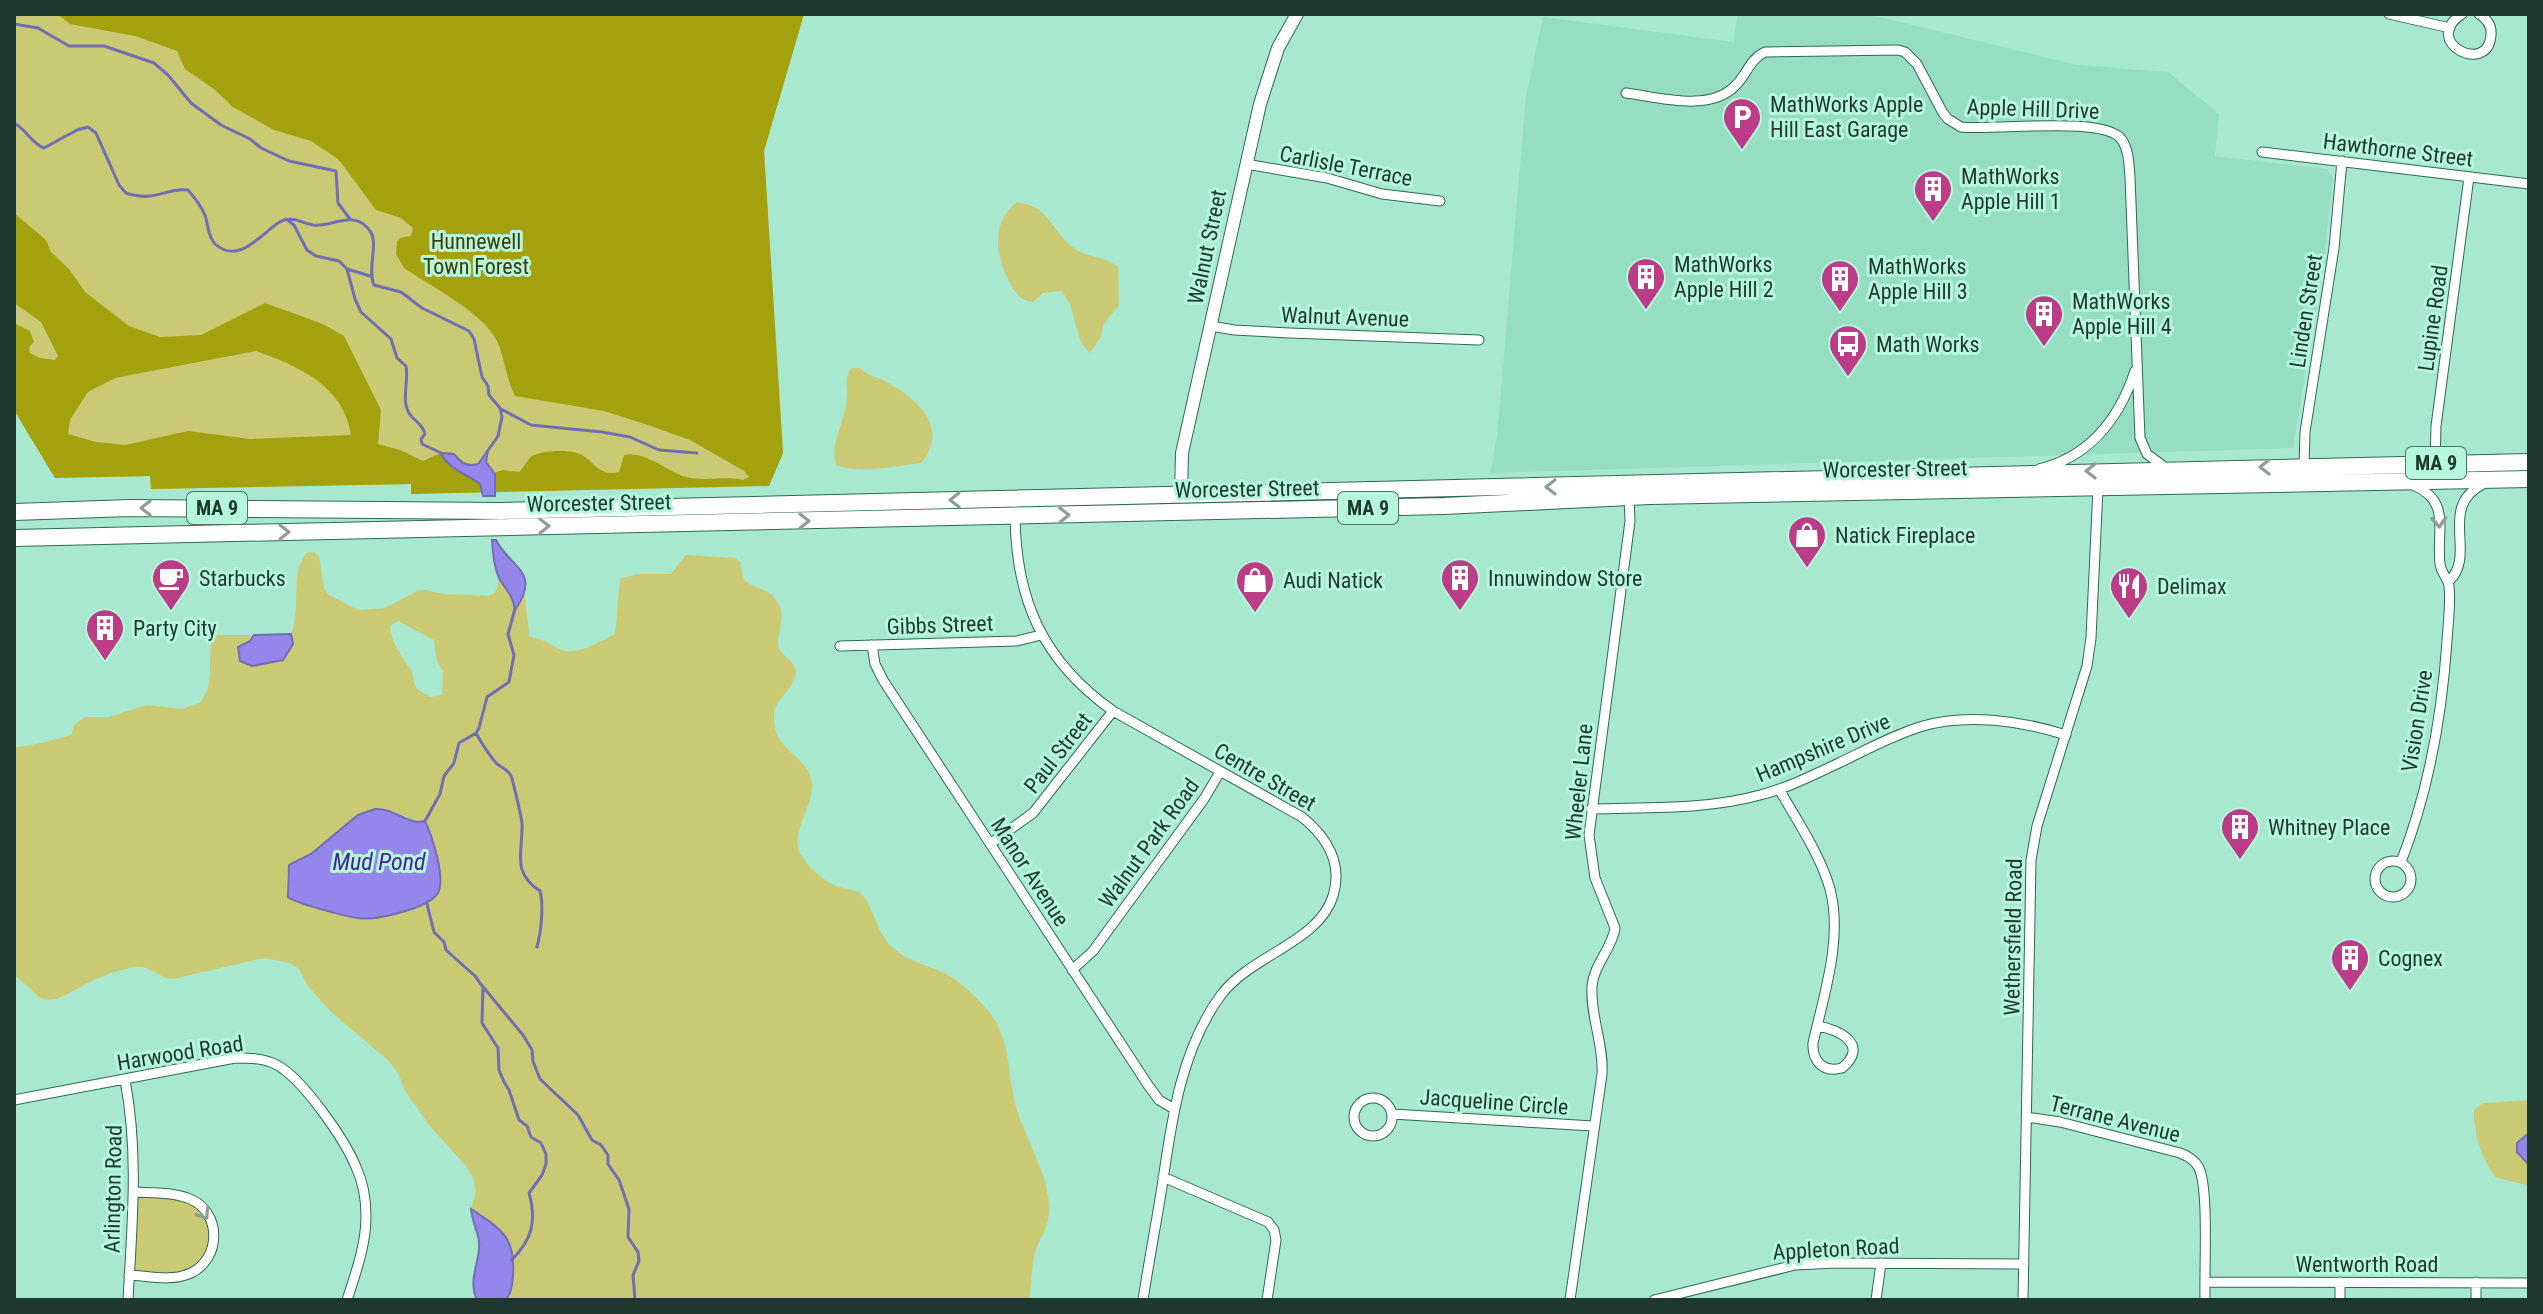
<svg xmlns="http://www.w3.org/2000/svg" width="2543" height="1314" font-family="'Roboto Condensed',sans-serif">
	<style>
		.built { fill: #95dec2 }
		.green { fill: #caca75; fill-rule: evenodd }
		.forest { fill: #a4a10e; fill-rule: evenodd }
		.water { fill: #9486eb; stroke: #716fb3; stroke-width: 2 }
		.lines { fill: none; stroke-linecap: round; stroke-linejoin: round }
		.stream { stroke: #716fb3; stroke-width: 3 }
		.minor-casing { stroke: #2c6a56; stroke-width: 11 }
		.tertiary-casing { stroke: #2c6a56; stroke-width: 14 }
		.trunk-casing { stroke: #2c6a56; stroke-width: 18 }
		.minor { stroke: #fff; stroke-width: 9 }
		.tertiary { stroke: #fff; stroke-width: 12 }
		.trunk { stroke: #fff; stroke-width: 16 }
		.oneway { stroke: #8f9c98 }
		.labels { text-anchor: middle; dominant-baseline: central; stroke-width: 6; stroke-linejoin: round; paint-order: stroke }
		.shield { fill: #b5f6dc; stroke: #4c7264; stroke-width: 2 }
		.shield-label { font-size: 20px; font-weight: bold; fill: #1f3930 }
		.poi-label { font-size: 22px; fill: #1f3930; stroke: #b5f6dc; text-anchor: start }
		.street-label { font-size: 22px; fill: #1f3930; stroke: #b5f6dc }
		.park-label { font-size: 22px; fill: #3e3d07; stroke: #b5f6dc }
		.water-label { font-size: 24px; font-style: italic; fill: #462499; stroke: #b5f6dc }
	</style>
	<rect width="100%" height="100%" fill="#a8e8cf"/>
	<path class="built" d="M1745 14H1867L2077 65 2168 72 2219 114 2215 156 2327 169 2333 178 2324 261 2293 448 1490 473 1497 437 1526 95 1543 17 1734 42 1737 16Z"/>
	<path class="green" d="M14 14H804L764 151 783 453 769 486 411 494V484L151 489 150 476 55 478 14 410Z
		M1017 202C1049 206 1050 228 1071 246 1085 258 1103 255 1118 267L1119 305 1103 325 1101 337 1090 353C1072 338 1079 310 1061 291L1043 293 1033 302C1018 300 1013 290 1007 277 995 252 992 221 1017 202Z
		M851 368H860C870 377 873 375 883 380 916 397 951 427 921 463 888 467 870 473 837 466 828 445 846 421 847 398 848 386 844 379 851 368Z
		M313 552 319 556 324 589 329 595 358 610 385 608 417 591 425 590 443 594 488 596 495 593 500 579 511 592 515 608 525 586C524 604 529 619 529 637 541 637 549 644 559 649 576 657 599 642 615 634L620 579 637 574H671L686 555 736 558 740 562 744 580C752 587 762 588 770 594 794 612 772 636 780 650 787 661 801 664 794 680 786 698 769 702 775 728 780 753 813 760 812 787 812 808 792 830 799 851 805 865 824 882 839 887 846 889 855 889 861 894 872 902 876 932 891 946 906 961 925 964 944 973 960 981 973 994 985 1007 1011 1035 1007 1070 1015 1103 1024 1139 1051 1175 1049 1213 1048 1230 1036 1242 1034 1258 1031 1272 1032 1286 1029 1300H506L513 1289V1275L484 1217 471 1209 476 1192 473 1177 465 1165 429 1125 404 1089 399 1075 389 1061 331 1012 307 985 299 969 290 963 264 958 173 979C160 979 152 966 138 967 126 968 107 974 96 979 80 985 61 1003 43 999 38 998 24 981 14 975V747C34 746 52 740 71 735L75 724 85 717H109L147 705 182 709 200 703C216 680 207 665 212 638L217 635H254L244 645 252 666 282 660 293 637 291 634C302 609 289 576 306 553ZM398 621 434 640 437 662 443 671 442 695 430 697 417 689C413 682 414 675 410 669 401 654 392 645 390 626ZM375 809C392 808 415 820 429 829L439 862 426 904 403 911 359 918 319 906 301 904 288 897 287 872 297 860 311 854 358 815Z
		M2529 1100V1133L2517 1143V1152L2529 1165V1186L2495 1177C2481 1155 2474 1137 2474 1110L2483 1103Z
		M134 1192 181 1196 208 1215 212 1252 185 1275H129Z"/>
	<path class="forest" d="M57 14H804L764 151 783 453 769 486 411 494V484L151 489 150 476 55 478 14 410V323L30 331 34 342 29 347 30 353 40 358 55 360 58 356 41 322 14 303V213L46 240 51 252 69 269 85 292 129 326 160 337 201 335 265 303 323 324 344 336 381 410 378 444 400 450 423 461C431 458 440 451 448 452 462 454 461 468 478 464L488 450 486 462 494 473 503 470 519 472C524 468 526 461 531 457 537 450 572 449 580 454 594 461 599 477 619 472L624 455C650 451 667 474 691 478 708 481 725 476 743 480L749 477 744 471 690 440 654 427 604 411 515 396C507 380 505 364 500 348 490 315 431 287 404 268L396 254 397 242 400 238 411 236 413 228 401 218 376 210 339 160 311 141 274 130 233 107 214 89 185 69 177 51 135 36 70 24ZM256 351C298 366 344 386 351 435L250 439 188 431 125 445 96 442 68 434 70 420 88 392 115 378Z"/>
	<path class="water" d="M488 450 486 462 495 474V496H483L480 484C467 474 448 469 441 453L454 454C461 463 466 467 478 464Z
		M492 540H496C510 568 542 571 515 610 513 596 507 591 500 580 494 568 493 553 492 540Z
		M291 634 293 644 283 660 252 666 240 661 238 647 250 641 254 635Z
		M375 809C395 808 409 826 425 821 432 836 446 878 438 893 429 908 376 921 358 918 347 917 295 903 288 897L289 865 311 854 358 815Z
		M2529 1133V1165L2517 1152V1143Z
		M471 1209C501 1229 516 1237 513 1276 512 1286 512 1291 506 1300H477C467 1278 481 1262 479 1241 477 1230 472 1220 471 1209Z"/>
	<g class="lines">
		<path class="stream" d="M14 24 38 28 69 46H104L154 63 168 75 191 103 221 125 250 139 261 148 289 161 336 171 338 203 350 219
			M14 123C26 129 31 143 44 148L77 130 88 127 96 133 119 185 126 193C156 203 166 187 188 190 195 198 201 206 205 215 208 224 208 237 215 244 242 268 267 225 284 220 295 217 302 223 313 225 332 228 354 208 370 231 379 243 367 269 374 285L401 292 422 308 469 331 474 339 482 377 488 386 489 395 500 408 502 417 498 436 487 452
			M286 219 294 225 307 250 316 256 339 261 347 269 370 276
			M347 269 355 299 361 312 391 339 397 358 406 366C409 380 401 400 409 413 414 422 422 422 425 434L421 439 422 444 441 453
			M501 409 531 425 602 432 630 437 659 450 697 453
			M476 733C482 744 489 755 497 764 502 768 508 769 511 776 513 781 522 819 522 824 523 852 511 872 540 891 544 906 541 932 537 947
			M425 821 440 794 444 776 454 763 459 743 476 733 479 728 487 697 509 682 514 655 508 634 515 609
			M427 904 434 932 444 942 446 950 475 976 483 987 482 1023 498 1048 499 1070 504 1082 509 1090 519 1120 527 1126 531 1137 541 1143 546 1154V1164L542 1175 529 1193C537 1221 532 1239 512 1260
			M484 988 523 1035 532 1050 533 1061 540 1079 578 1115 592 1140 601 1145 608 1155V1164L619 1180 629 1209 628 1237 638 1252 639 1261 633 1275 635 1300"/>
		<defs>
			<path id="minor" d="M2389 14 2450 28
				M2462 14C2420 41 2488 77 2491 35 2492 25 2487 19 2479 14
				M1626 93C1659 97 1710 113 1736 85 1747 74 1750 59 1765 52L1898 50 1905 52 1917 64 1943 113 1948 119 1961 127C1993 131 2106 115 2122 140 2129 151 2129 165 2130 177L2140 438 2147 454 2166 468
				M2262 152 2529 184
				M1246 164 1327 178 1382 194 1440 201
				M1211 326 1234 330 1289 333 1479 340
				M2435 463 2436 426 2469 177
				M2304 466 2305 432 2334 248 2342 161
				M2039 469C2089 457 2119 419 2135 371
				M1015 516C1016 601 1043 661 1113 711L1302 817C1327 837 1343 864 1333 896 1319 942 1251 955 1221 995 1182 1048 1172 1117 1163 1180 1157 1220 1149 1260 1143 1300
				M2449 581C2478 554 2436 506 2485 483
				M872 645 875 664 883 680 1148 1085 1159 1100 1174 1109
				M840 646 1017 641 1041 635
				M1779 789C1797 821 1820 854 1830 889 1843 938 1824 995 1813 1043 1812 1061 1823 1073 1842 1068 1870 1045 1839 1029 1817 1026
				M1591 809C1647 807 1706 810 1760 795 1788 788 1813 775 1839 763 1866 750 1893 735 1923 726 1967 713 2022 721 2066 735
				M990 844 1033 813 1113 711
				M2375 879a18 18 0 1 1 36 0a18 18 0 1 1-36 0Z
				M2401 862C2428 793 2442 715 2447 641 2448 623 2451 604 2449 586 2448 578 2441 573 2440 564 2436 531 2452 501 2413 485
				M1072 970 1093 951 1204 799 1220 772
				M125 1080C139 1154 132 1225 128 1300
				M1354 1117a19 19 0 1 1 38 0a19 19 0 1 1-38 0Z
				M14 1100 235 1058C249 1058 264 1058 277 1065 303 1079 345 1140 356 1167 363 1182 366 1199 366 1216 366 1245 356 1272 347 1300
				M1392 1114 1593 1126
				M2027 1117 2060 1122 2180 1153C2188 1156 2195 1160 2199 1168 2209 1189 2204 1272 2205 1300
				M1163 1177 1268 1222 1274 1230 1276 1240 1267 1300
				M129 1275C149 1276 172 1282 191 1273 221 1259 222 1212 190 1199 173 1192 152 1193 134 1192
				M2205 1282 2529 1283
				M2340 1282V1300
				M2476 1282V1300
				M1570 1300 1602 1074C1604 1044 1590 1016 1592 986 1594 964 1612 949 1615 928L1595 878 1589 835 1630 521 1629 497
				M1654 1300 1795 1265 1836 1263 2024 1264
				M1876 1300 1881 1263
				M2023 1300 2031 860 2037 826 2087 666 2091 638 2098 488"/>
			<path id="tertiary" d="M1181 495 1182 453 1260 104 1278 48 1297 14"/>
			<path id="trunk" d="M14 512 130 508 502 511 2529 462
				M14 538 1444 506 1650 496 2529 479"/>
		</defs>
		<use href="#minor" class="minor-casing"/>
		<use href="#tertiary" class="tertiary-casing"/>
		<use href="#trunk" class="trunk-casing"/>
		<use href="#minor" class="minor"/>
		<use href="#tertiary" class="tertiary"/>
		<use href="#trunk" class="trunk"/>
	</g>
	<defs><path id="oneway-chevron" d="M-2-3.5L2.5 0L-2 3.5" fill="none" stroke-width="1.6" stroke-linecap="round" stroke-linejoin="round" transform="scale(2)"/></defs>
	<g class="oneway">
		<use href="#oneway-chevron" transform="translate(2265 467) rotate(179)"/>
		<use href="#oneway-chevron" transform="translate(2091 471) rotate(179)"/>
		<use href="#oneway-chevron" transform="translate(1551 487) rotate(179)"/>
		<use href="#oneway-chevron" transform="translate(955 500) rotate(179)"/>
		<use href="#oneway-chevron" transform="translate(146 508) rotate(180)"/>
		<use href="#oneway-chevron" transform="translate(1064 515) rotate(-1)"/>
		<use href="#oneway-chevron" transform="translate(804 521) rotate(-1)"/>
		<use href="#oneway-chevron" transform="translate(2439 522) rotate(87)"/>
		<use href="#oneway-chevron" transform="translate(544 526) rotate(-1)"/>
		<use href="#oneway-chevron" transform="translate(284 532) rotate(-1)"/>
		<use href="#oneway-chevron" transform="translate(204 1214) rotate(57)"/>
	</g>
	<defs>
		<symbol id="parking-pin" viewBox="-11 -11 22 30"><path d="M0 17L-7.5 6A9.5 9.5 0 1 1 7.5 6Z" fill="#bd3c87" stroke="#b5f6dc"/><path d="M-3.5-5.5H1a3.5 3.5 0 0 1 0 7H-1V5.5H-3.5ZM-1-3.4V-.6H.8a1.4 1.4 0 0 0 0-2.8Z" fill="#fff"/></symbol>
		<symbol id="building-pin" viewBox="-11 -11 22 30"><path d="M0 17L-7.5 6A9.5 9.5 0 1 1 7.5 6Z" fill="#bd3c87" stroke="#b5f6dc"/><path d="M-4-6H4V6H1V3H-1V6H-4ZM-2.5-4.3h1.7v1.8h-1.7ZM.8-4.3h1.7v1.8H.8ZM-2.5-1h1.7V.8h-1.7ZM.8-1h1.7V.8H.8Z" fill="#fff"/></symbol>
		<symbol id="bus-pin" viewBox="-11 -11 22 30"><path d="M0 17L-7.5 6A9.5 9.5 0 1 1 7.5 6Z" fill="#bd3c87" stroke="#b5f6dc"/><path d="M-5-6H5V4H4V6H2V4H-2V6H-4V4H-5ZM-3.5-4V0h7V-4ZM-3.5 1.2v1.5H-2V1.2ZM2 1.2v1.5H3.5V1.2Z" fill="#fff"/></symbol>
		<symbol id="shop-pin" viewBox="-11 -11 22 30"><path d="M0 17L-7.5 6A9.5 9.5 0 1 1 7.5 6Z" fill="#bd3c87" stroke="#b5f6dc"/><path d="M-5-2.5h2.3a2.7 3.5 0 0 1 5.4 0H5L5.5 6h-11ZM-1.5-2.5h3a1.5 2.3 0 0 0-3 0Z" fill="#fff"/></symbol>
		<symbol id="cafe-pin" viewBox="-11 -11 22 30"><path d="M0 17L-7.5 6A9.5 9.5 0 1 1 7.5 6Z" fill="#bd3c87" stroke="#b5f6dc"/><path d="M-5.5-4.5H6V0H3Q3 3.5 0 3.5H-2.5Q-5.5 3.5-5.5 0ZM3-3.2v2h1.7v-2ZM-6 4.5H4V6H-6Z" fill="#fff"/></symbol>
		<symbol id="restaurant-pin" viewBox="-11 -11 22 30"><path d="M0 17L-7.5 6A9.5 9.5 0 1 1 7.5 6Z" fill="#bd3c87" stroke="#b5f6dc"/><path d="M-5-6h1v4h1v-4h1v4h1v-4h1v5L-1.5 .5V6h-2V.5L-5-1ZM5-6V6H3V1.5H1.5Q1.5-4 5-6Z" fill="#fff"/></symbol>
	</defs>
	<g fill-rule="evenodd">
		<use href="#parking-pin" x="1720" y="95" width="44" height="60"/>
		<use href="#building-pin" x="1911" y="167" width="44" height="60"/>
		<use href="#building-pin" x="1624" y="255" width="44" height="60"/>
		<use href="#building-pin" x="1818" y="257" width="44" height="60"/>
		<use href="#building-pin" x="2022" y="292" width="44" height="60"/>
		<use href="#bus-pin" x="1826" y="322" width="44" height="60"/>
		<use href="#shop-pin" x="1785" y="513" width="44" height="60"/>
		<use href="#cafe-pin" x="149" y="556" width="44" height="60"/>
		<use href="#building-pin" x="1438" y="556" width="44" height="60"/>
		<use href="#shop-pin" x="1233" y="558" width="44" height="60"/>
		<use href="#restaurant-pin" x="2107" y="564" width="44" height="60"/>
		<use href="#building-pin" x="83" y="606" width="44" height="60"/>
		<use href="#building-pin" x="2218" y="805" width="44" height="60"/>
		<use href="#building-pin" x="2328" y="936" width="44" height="60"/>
	</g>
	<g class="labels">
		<g class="shield">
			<rect x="2406" y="447" width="60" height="32" rx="6"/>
			<rect x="187" y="492" width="60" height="32" rx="6"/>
			<rect x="1338" y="492" width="60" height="32" rx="6"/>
		</g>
		<g class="shield-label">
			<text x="2436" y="463">MA 9</text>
			<text x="217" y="508">MA 9</text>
			<text x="1368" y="508">MA 9</text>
		</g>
		<g class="poi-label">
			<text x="1770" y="104">MathWorks Apple<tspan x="1770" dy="25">Hill East Garage</tspan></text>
			<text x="1961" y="176">MathWorks<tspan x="1961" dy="25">Apple Hill 1</tspan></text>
			<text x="1674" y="264">MathWorks<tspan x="1674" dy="25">Apple Hill 2</tspan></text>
			<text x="1868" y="266">MathWorks<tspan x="1868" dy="25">Apple Hill 3</tspan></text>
			<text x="2072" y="301">MathWorks<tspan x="2072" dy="25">Apple Hill 4</tspan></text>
			<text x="1876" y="344">Math Works</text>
			<text x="1835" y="535">Natick Fireplace</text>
			<text x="199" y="578">Starbucks</text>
			<text x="1488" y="578">Innuwindow Store</text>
			<text x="1283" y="580">Audi Natick</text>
			<text x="2157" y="586">Delimax</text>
			<text x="133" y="628">Party City</text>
			<text x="2268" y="827">Whitney Place</text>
			<text x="2378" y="958">Cognex</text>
		</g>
		<g class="street-label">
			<text transform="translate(2033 109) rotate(2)">Apple Hill Drive</text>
			<text transform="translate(2398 150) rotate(7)">Hawthorne Street</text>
			<text transform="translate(1346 166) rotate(11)">Carlisle Terrace</text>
			<text transform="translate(1207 247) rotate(-78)">Walnut Street</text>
			<text transform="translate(2306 311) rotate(-81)">Linden Street</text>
			<text transform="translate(1345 317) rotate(2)">Walnut Avenue</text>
			<text transform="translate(2433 318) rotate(-82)">Lupine Road</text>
			<text transform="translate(1895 469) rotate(-1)">Worcester Street</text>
			<text transform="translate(1247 489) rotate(-1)">Worcester Street</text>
			<text transform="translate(599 503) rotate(-1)">Worcester Street</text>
			<text transform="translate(940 625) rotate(-2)">Gibbs Street</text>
			<text transform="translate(2417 721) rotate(-81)">Vision Drive</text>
			<text transform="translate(1823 748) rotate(-23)">Hampshire Drive</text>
			<text transform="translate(1058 753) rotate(-52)">Paul Street</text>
			<text transform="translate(1265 777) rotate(30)">Centre Street</text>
			<text transform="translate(1579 782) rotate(-84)">Wheeler Lane</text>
			<text transform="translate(1149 843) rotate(-54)">Walnut Park Road</text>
			<text transform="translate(1030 872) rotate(57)">Manor Avenue</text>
			<text transform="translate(2013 937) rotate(-89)">Wethersfield Road</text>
			<text transform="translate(180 1053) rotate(-9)">Harwood Road</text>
			<text transform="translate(1494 1102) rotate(4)">Jacqueline Circle</text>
			<text transform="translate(2115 1119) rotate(14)">Terrane Avenue</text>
			<text transform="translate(113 1189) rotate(-89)">Arlington Road</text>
			<text transform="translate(1836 1249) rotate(-3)">Appleton Road</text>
			<text x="2367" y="1264">Wentworth Road</text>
		</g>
		<g class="park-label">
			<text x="476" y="241">Hunnewell<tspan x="476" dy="25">Town Forest</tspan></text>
		</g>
		<g class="water-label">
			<text x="379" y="862">Mud Pond</text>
		</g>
	</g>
	<rect width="2543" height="1314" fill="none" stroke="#1f3930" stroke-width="32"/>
</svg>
